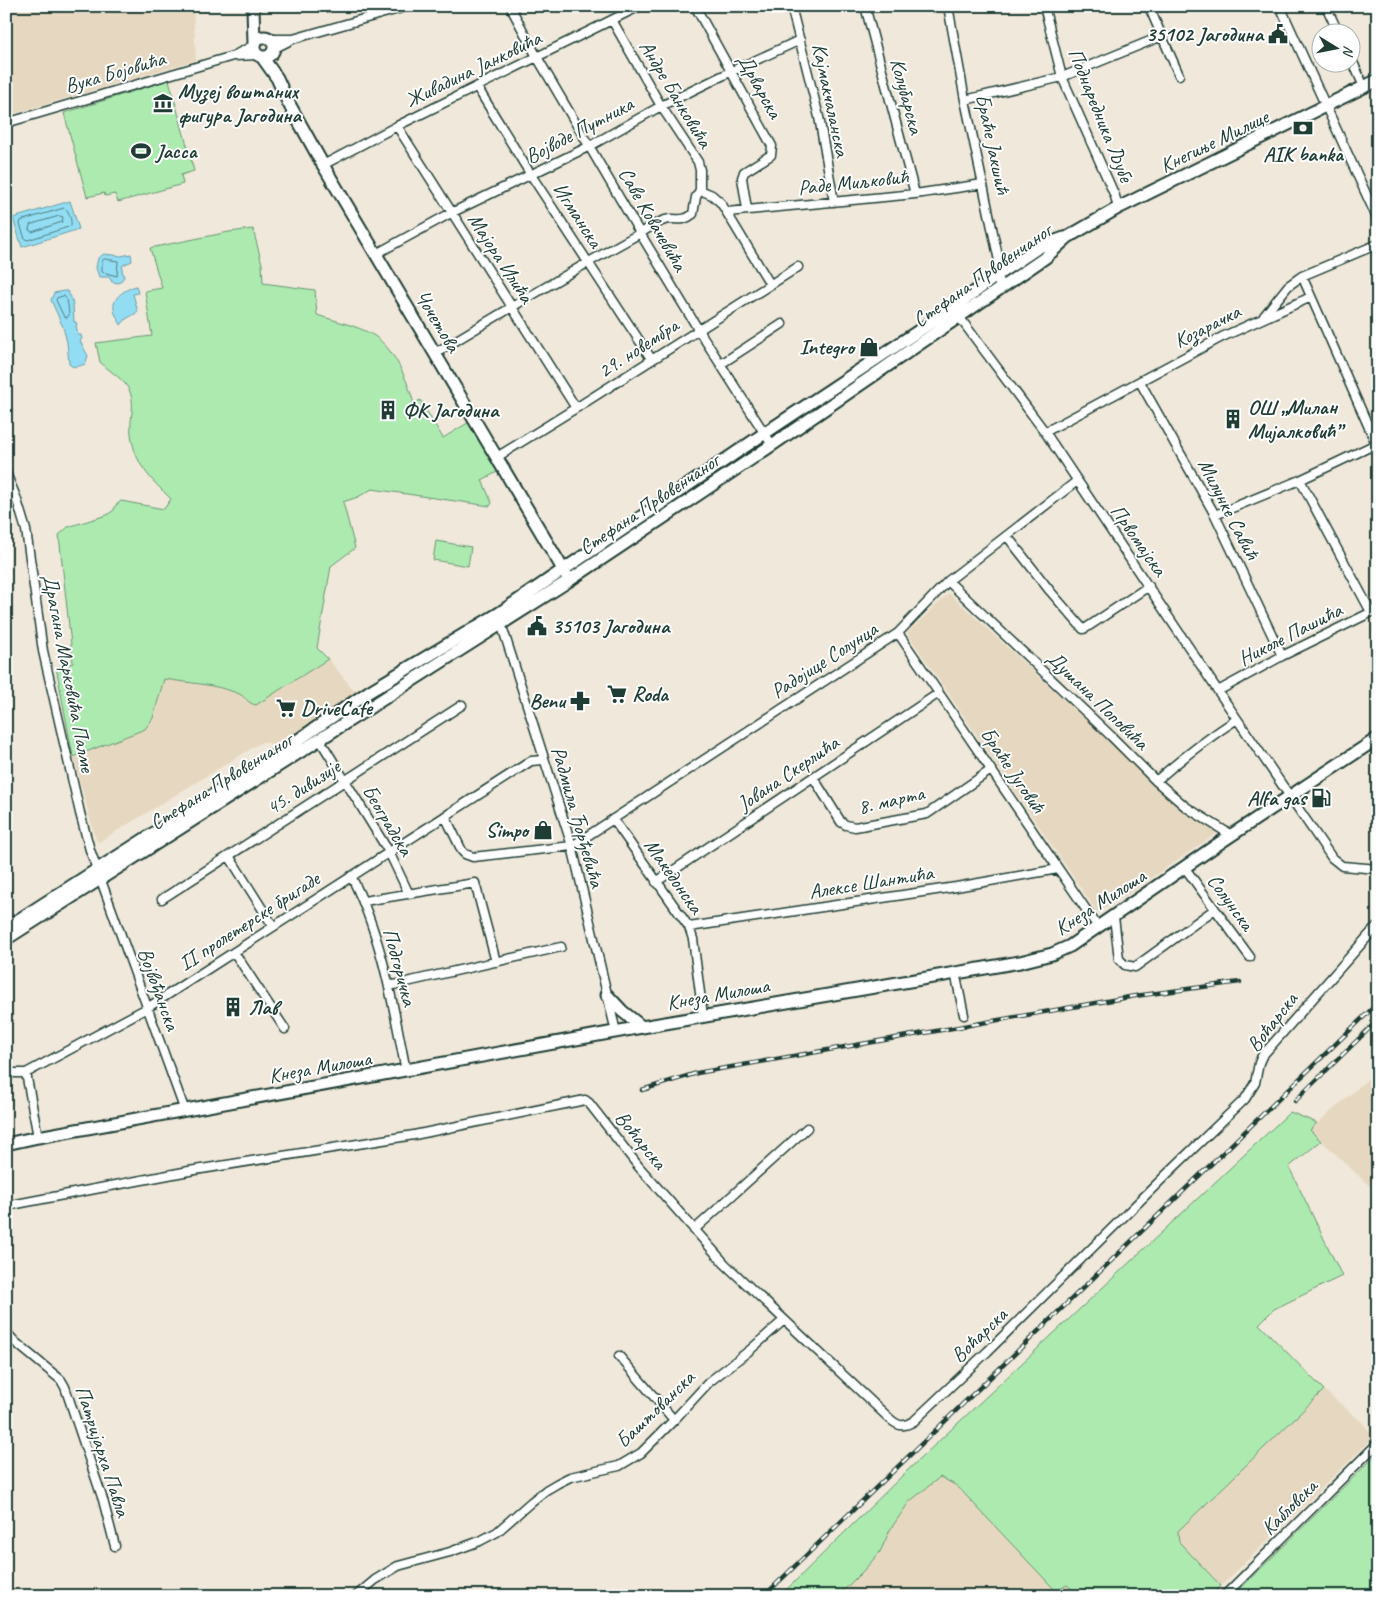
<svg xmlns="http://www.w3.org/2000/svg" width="1384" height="1602" font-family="Caveat,sans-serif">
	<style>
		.built { fill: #e6d8c0 }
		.green { fill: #adeab0; stroke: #669472 }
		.water { fill: #93ddf4; stroke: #659da7 }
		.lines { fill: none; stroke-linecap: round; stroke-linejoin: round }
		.shore { stroke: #4d7d81; stroke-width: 1 }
		.street-casing { stroke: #1f3d34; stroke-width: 11 }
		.secondary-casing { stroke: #1f3d34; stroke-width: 15 }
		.street { stroke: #fff; stroke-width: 8 }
		.secondary { stroke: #fff; stroke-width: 11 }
		.rail-casing { stroke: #1f3d34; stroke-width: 4.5 }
		.rail { stroke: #fff; stroke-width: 2.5; stroke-dasharray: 8; stroke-linecap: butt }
		.labels { text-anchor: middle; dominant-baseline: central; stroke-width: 4; stroke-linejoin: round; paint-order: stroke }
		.poi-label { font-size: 21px; font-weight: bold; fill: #1f3d34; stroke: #fff; text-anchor: start }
		.street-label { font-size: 21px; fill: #1f3d34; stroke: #fff }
	</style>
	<rect width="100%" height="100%" fill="#f0e8da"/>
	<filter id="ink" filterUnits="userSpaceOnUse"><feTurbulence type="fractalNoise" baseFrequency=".02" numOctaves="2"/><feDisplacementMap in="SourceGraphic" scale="10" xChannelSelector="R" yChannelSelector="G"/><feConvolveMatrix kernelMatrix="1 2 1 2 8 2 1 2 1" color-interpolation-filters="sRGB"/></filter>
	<g filter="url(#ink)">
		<path class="built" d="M6 6H193L196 60 6 116Z
			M949 593 1180 807 1217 833 1122 898 1097 912 907 633Z
			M328 659 353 689 367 690 273 749 269 743 262 742 99 842 96 840 73 757 145 729 153 718 163 679 222 688 239 693 249 703 256 705Z
			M1378 1070V1194L1310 1130Z
			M1324 1390 1362 1422 1374 1437 1221 1586 1179 1542 1178 1531Z
			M940 1477 957 1486 1067 1585 1081 1596H838L864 1570 880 1552 890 1530 909 1502Z"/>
		<path class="green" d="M169 80 194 171 181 175 183 184 118 202 115 194 105 196 104 193 87 197 64 113Z
			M253 229 262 264 263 283 315 290 317 315C335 321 356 325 373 335 394 348 408 381 414 404L420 400 443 438 471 421 501 470 482 480 492 503 490 506 372 489 358 497 343 502 355 548 331 566 317 648 328 659 256 705C246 703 246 696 237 693 214 684 188 683 164 679L153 718 145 729 73 757 56 667 73 663 59 535 68 527 107 515 114 510 115 506 121 501 164 509 171 499C150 478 135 465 131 434 129 416 138 402 126 385 121 378 107 369 100 362L96 343 152 336 145 291 162 288 150 248 229 232Z
			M436 541 471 547 468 566 433 560Z
			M1290 1112 1317 1123 1310 1130 1321 1141 1289 1167 1342 1276 1274 1309 1259 1324 1324 1390 1178 1531 1179 1542 1221 1586 1210 1596H1081L1067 1585 1056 1591 957 1486 940 1477 909 1502 890 1530 880 1552 864 1570 838 1596H780L908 1470Z
			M1378 1453V1596H1238L1239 1590Z"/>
		<path class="water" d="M70 201 79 229 22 247 13 218Z
			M104 254 121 256 131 254 132 261 123 265 122 270 124 277 119 283 112 282 109 277H99L96 268 98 258Z
			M136 286 138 293 133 294 138 312 126 319 121 325C119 320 114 314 114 309 112 297 126 289 136 286Z
			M64 291H67L71 297 73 305 74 322H76L77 325 76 326 78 335H81L82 339 80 341 88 356 85 364C79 366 74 369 69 364L67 342 63 327 51 300 54 293Z"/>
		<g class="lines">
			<path class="shore" d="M65 208C69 210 72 221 71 226L28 240 25 239 20 224 21 221Z
				M60 216 63 217 62 222 32 232 29 230 30 225Z
				M105 259 118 261 117 276 102 272V261Z
				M64 296C69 300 68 309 69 315L67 318 64 317 56 300 57 298Z"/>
			<defs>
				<path id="street" d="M510 6 537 57 640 233 698 329 772 445
					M695 6 772 146 771 155 744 172 742 178 747 209
					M791 6 819 117 834 202
					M865 6 915 194
					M948 6 965 100 999 261V288
					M1044 6 1062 77 1115 196 1118 208
					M1280 6 1378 220
					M1326 6 1338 32
					M1150 9 1179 75
					M612 20 661 106 698 162 700 170V190L712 195 721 203 770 284
					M270 39H291
					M273 49 293 39 409 6
					M235 56 257 55
					M1352 60 1364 87
					M477 87 531 175 652 360
					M965 100 1062 77 1162 36
					M6 123 233 56 254 45
					M397 126 576 408
					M323 165 397 126 640 6
					M727 212 915 194 983 184
					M376 254 451 213 590 146 661 106 732 71 800 40
					M1302 276 1378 448
					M957 314 1045 432 1218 691 1332 858 1342 866 1378 869
					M1264 316 1288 286 1302 276 1378 244
					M435 353C502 313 569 272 637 235 646 230 655 223 665 220 676 217 682 223 693 214L696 197 700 190
					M721 364 782 324
					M1140 382 1215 515 1282 656
					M1045 432 1222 337 1311 297
					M497 457 576 408 798 267
					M6 473 16 497 26 530 43 651 80 813 90 850 185 1111
					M1300 480 1371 612
					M1215 515 1300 480 1376 444
					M1007 536 1050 591 1083 629 1086 628 1149 586
					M948 581 1111 736 1156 781 1186 807 1231 835
					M500 620 572 846 616 1032
					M898 633 1098 927
					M1218 691 1282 656 1378 609
					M320 740 389 852 409 894
					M813 777 841 822 846 825 855 827 927 814 991 770
					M1156 781C1182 758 1208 738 1237 719
					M445 816 462 851 465 854 473 857 572 846 898 633 948 581 1077 481
					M613 819 689 927 693 939 703 1016
					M229 856 273 926
					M1185 868 1250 957
					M351 876C382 936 393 1005 406 1071
					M656 882 939 693
					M162 899 462 705
					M364 901 475 883 496 962
					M1114 917 1119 959 1125 965 1135 967 1215 909
					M689 927 956 887 1058 869
					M234 952 285 1029
					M955 972 964 1015
					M389 986 561 947
					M6 1073H26
					M38 1137 26 1073 147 1008 531 761 543 760
					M6 1206 189 1171 414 1135 585 1100 589 1103 639 1167 725 1264 890 1419C899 1427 904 1427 914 1421L988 1351 1169 1172 1245 1099 1255 1083 1259 1063 1262 1056 1378 925
					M694 1230 807 1128
					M6 1332 15 1342 61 1380 65 1387 103 1500 115 1546
					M619 1356 674 1420
					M356 1596 375 1580 398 1566 450 1552 480 1541 497 1532 531 1502 546 1490 558 1483 570 1477 619 1466 641 1453 674 1420 709 1382 750 1350 784 1320
					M1224 1596 1378 1443"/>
				<path id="secondary" d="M253 6 254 43
					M254 47a10 10 0 1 1 20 0a10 10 0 1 1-20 0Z
					M262 57 277 78 288 102 323 165 567 576
					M6 928 282 751 370 691 498 614 765 433 953 308 1000 273 1039 247 1064 238
					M6 939 570 580 772 445 1046 257 1068 237 1118 208 1378 80
					M607 995 622 1011 642 1027
					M6 1144 38 1137 642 1027 1020 962 1052 954 1070 946 1224 840 1378 738"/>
			</defs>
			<use href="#street" class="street-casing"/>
			<use href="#secondary" class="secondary-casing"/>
			<use href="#street" class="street"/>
			<use href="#secondary" class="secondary"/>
			<defs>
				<path id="rail" d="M642 1090 697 1073 1135 996 1240 982
					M1295 1101 1378 1020
					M764 1596 1378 1003"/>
			</defs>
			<use href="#rail" class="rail-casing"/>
			<use href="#rail" class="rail"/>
		</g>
	</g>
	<defs>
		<symbol id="civic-bare" viewBox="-9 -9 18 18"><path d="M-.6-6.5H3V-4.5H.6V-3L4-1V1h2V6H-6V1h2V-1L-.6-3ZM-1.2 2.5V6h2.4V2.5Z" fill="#1f3d34" stroke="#fff" stroke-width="2.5" paint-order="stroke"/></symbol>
		<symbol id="museum-bare" viewBox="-9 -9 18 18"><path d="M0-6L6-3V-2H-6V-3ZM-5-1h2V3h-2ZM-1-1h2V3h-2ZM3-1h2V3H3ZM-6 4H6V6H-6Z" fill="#1f3d34" stroke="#fff" stroke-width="2.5" paint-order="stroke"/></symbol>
		<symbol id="bank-bare" viewBox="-9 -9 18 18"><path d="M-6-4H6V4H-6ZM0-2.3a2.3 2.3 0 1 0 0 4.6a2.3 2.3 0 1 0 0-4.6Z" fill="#1f3d34" stroke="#fff" stroke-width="2.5" paint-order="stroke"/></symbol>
		<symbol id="stadium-bare" viewBox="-9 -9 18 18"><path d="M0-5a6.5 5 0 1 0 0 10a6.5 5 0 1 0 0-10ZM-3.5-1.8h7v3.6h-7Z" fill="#1f3d34" stroke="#fff" stroke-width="2.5" paint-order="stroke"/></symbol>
		<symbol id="shop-bare" viewBox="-9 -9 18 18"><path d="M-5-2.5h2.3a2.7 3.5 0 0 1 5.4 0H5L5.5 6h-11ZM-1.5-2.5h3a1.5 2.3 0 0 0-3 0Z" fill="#1f3d34" stroke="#fff" stroke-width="2.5" paint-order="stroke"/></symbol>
		<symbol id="building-bare" viewBox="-9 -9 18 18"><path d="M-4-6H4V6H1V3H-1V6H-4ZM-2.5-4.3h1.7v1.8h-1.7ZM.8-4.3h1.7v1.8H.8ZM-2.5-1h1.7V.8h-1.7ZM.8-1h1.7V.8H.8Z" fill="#1f3d34" stroke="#fff" stroke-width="2.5" paint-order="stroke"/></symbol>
		<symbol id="supermarket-bare" viewBox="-9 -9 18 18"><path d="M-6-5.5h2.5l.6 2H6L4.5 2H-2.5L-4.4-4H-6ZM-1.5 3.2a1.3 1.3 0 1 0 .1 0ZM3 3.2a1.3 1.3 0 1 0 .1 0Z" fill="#1f3d34" stroke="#fff" stroke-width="2.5" paint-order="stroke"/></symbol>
		<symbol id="pharmacy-bare" viewBox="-9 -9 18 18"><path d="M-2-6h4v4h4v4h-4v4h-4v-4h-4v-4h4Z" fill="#1f3d34" stroke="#fff" stroke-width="2.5" paint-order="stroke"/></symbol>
		<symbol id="fuel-bare" viewBox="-9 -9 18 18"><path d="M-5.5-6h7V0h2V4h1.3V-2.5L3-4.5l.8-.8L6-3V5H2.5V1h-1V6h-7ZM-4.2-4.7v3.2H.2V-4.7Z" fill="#1f3d34" stroke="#fff" stroke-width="2.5" paint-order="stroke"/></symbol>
	</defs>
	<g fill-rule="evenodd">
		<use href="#civic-bare" x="1264" y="20" width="28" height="28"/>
		<use href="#museum-bare" x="149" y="89" width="28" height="28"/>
		<use href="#bank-bare" x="1289" y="114" width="28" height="28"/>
		<use href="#stadium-bare" x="127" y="137" width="28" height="28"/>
		<use href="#shop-bare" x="855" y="333" width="28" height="28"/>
		<use href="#building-bare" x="374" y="396" width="28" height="28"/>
		<use href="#building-bare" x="1219" y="405" width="28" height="28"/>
		<use href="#civic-bare" x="523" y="612" width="28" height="28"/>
		<use href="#supermarket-bare" x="603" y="680" width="28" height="28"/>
		<use href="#pharmacy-bare" x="566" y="687" width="28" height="28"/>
		<use href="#supermarket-bare" x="272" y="694" width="28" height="28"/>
		<use href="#fuel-bare" x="1307" y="784" width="28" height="28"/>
		<use href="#shop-bare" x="529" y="816" width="28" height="28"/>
		<use href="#building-bare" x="219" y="993" width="28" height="28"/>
	</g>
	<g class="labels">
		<g class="poi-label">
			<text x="1263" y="34" text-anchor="end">35102 Јагодина</text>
			<text x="178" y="91">Музеј воштаних<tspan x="178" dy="24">фигура Јагодина</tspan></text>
			<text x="156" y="151">Јасса</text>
			<text x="1303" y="154" text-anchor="middle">AIK banka</text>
			<text x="854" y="347" text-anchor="end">Integro</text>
			<text x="1248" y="407">ОШ „Милан<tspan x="1248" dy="24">Мијалковић”</tspan></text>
			<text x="403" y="410">ФК Јагодина</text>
			<text x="552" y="626">35103 Јагодина</text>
			<text x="632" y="694">Roda</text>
			<text x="565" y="701" text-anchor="end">Benu</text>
			<text x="301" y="708">DriveCafe</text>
			<text x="1306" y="798" text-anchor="end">Alfa gas</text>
			<text x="528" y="830" text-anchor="end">Simpo</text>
			<text x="248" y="1007">Лав</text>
		</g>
		<g class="street-label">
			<text transform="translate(473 69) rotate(-26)">Живадина Јанковића</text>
			<text transform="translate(115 72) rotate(-16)">Вука Бојовића</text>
			<text transform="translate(760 86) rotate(61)">Дрварска</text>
			<text transform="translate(676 94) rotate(59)">Андре Банковића</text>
			<text transform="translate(907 96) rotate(75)">Колубарска</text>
			<text transform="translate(831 100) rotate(78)">Кајмакчаланска</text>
			<text transform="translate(1101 115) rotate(68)">Поднаредника Љубе</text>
			<text transform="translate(579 130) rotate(-28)">Војводе Путника</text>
			<text transform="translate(1214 141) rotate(-26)">Кнегиње Милице</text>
			<text transform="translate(993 144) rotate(78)">Браће Јакшић</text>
			<text transform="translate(853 182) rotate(-6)">Раде Миљковић</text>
			<text transform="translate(578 215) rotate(57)">Игманска</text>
			<text transform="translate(653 219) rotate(60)">Саве Ковачевића</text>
			<text transform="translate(501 258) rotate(57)">Мајора Илића</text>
			<text transform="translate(982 275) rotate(-35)">Стефана Првовенчаног</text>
			<text transform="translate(438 321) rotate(59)">Чочетова</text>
			<text transform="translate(1207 326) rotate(-27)">Козарачка</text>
			<text transform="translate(638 348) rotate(-33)">29. новембра</text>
			<text transform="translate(649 504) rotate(-34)">Стефана Првовенчаног</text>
			<text transform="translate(1229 509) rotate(63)">Милунке Савић</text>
			<text transform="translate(1139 540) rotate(55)">Првомајска</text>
			<text transform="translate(1290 634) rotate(-27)">Николе Пашића</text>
			<text transform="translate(824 660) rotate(-33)">Радојице Солунца</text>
			<text transform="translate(69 673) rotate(79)">Драгана Марковића Палме</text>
			<text transform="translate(1098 700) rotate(44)">Душана Поповића</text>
			<text transform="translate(1013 770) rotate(56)">Браће Југовић</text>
			<text transform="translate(788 773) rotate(-34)">Јована Скерлића</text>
			<text transform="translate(221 781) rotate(-32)">Стефана Првовенчаног</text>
			<text transform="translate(303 787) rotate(-33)">45. дивизије</text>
			<text transform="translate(891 800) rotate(-13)">8. марта</text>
			<text transform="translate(578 817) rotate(74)">Радмила Ђорђевића</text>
			<text transform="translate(388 820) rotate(59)">Београдска</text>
			<text transform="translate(674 876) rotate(55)">Македонска</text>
			<text transform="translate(871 882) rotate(-9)">Алексе Шантића</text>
			<text transform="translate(1100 902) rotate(-33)">Кнеза Милоша</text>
			<text transform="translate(1231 902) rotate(54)">Солунска</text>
			<text transform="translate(249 921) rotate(-33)">II пролетерске бригаде</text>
			<text transform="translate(400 967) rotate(75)">Подгоричка</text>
			<text transform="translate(159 989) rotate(70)">Војвођанска</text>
			<text transform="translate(718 994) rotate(-10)">Кнеза Милоша</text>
			<text transform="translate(1272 1022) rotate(-52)">Воћарска</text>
			<text transform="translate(320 1067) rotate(-10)">Кнеза Милоша</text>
			<text transform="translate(641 1140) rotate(51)">Воћарска</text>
			<text transform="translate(979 1335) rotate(-44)">Воћарска</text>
			<text transform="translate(655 1409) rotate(-44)">Баштованска</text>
			<text transform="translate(103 1451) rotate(72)">Патријарха Павла</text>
			<text transform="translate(1289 1507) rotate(-45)">Кабловска</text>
		</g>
	</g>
	<rect width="1384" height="1602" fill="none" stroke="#fff" stroke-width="25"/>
	<rect x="12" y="12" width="1359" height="1577" fill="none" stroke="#1f3d34" stroke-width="2" filter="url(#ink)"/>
	<g transform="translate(1336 48) rotate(100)"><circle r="24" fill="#ffffff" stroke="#a5b1ae"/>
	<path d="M0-4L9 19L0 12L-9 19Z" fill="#1f3d34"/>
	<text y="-8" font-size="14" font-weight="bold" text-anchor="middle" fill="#1f3d34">N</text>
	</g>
</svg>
